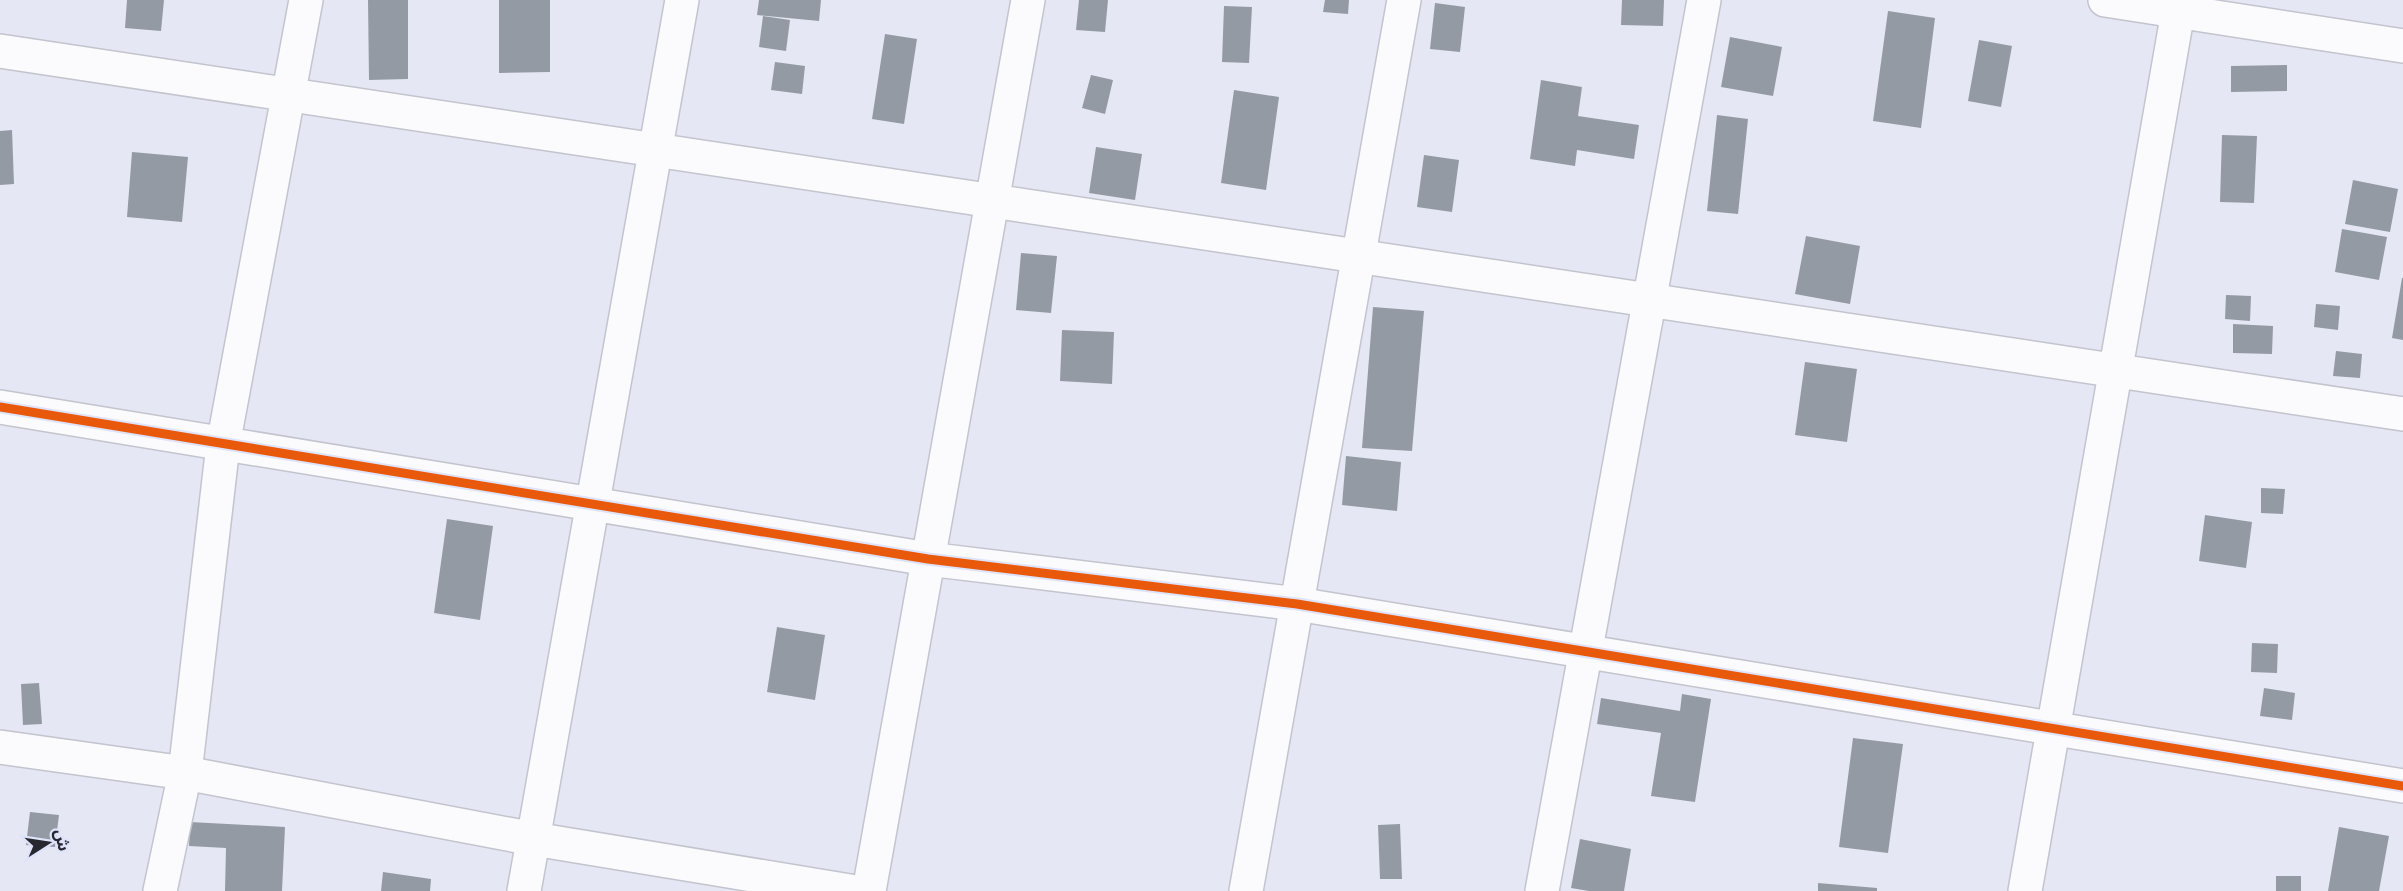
<svg xmlns="http://www.w3.org/2000/svg" width="2403" height="891" font-family="Ubuntu,'Noto Sans Arabic',sans-serif">
	<style>
		.building { fill: #949aa4 }
		.lines { fill: none; stroke-linecap: round; stroke-linejoin: round }
		.minor-casing { stroke: #c2c4ce; stroke-width: 36 }
		.minor { stroke: #fbfbfd; stroke-width: 33 }
		.cycleway-casing { stroke: #dfe3fa; stroke-width: 13 }
		.cycleway { stroke: #e8590c; stroke-width: 9 }
	</style>
	<rect width="100%" height="100%" fill="#e5e7f4"/>
	<path class="building" d="M127 0H164L161 31 125 28Z
		M368 0H408V79L369 80Z
		M499 0H550V72L499 73Z
		M759 0H821L819 21 757 15Z
		M1079 0H1108L1105 32 1076 30Z
		M1325 0H1349L1348 14 1323 12Z
		M1622 0H1664L1663 26 1621 25Z
		M1435 3 1465 7 1460 52 1430 49Z
		M1224 6 1252 7 1249 63 1222 62Z
		M1888 11 1935 18 1921 128 1873 121Z
		M763 16 790 20 786 51 759 47Z
		M885 34 917 39 904 124 872 119Z
		M1730 37 1782 47 1773 96 1721 87Z
		M1979 40 2012 46 2001 107 1968 101Z
		M775 62 805 66 802 94 771 90Z
		M2287 65V91L2231 92V66Z
		M1091 75 1113 80 1105 114 1082 108Z
		M1541 80 1582 87 1578 116 1639 125 1634 159 1577 150 1575 166 1530 159Z
		M1234 90 1279 97 1266 190 1221 183Z
		M1717 115 1748 119 1738 214 1707 211Z
		M12 130 14 184 0 185V131Z
		M2222 135 2257 136 2254 203 2220 202Z
		M1096 147 1142 154 1135 200 1089 193Z
		M132 152 188 157 182 222 127 217Z
		M1424 155 1459 160 1452 212 1417 207Z
		M2353 180 2398 189 2390 232 2345 224Z
		M2342 229 2387 237 2379 280 2335 272Z
		M1806 236 1860 246 1850 304 1795 294Z
		M1021 253 1057 256 1051 313 1016 310Z
		M2402 278H2403V340L2392 338Z
		M2226 295 2251 296 2250 321 2225 319Z
		M2316 304 2340 306 2338 330 2314 327Z
		M1373 307 1424 311 1412 451 1362 448Z
		M2233 324 2273 326 2272 354 2233 353Z
		M1062 330 1114 332 1112 384 1060 381Z
		M2336 351 2362 354 2360 378 2333 376Z
		M1805 362 1857 369 1847 442 1795 435Z
		M1346 456 1401 462 1397 511 1342 505Z
		M2261 488 2285 489 2283 514 2261 513Z
		M2205 515 2252 522 2246 568 2199 561Z
		M447 519 493 526 480 620 434 613Z
		M777 627 825 635 815 700 767 692Z
		M2252 643 2278 644 2277 673 2251 672Z
		M39 683 42 724 23 725 21 684Z
		M2264 688 2295 693 2292 720 2260 716Z
		M1682 694 1711 699 1695 802 1651 796 1661 733 1597 724 1601 698 1680 711Z
		M1853 738 1903 744 1888 853 1839 847Z
		M30 812 59 815 55 847 26 845Z
		M190 822 285 827 282 891H225L226 848 189 846Z
		M1400 824 1402 879H1380L1378 825Z
		M2339 827 2389 836 2379 891H2328Z
		M1580 839 1631 849 1624 891H1589L1571 888Z
		M383 872 431 879 430 891H381Z
		M2276 876H2301V891H2276Z
		M1818 883 1877 888V891H1818Z"/>
	<g class="lines">
		<defs>
			<path id="minor" d="M2105 0 2403 46
				M0 51 2403 414
				M0 407 928 559 1297 604 2403 786
				M0 747 185 773 534 839 850 891
				M160 891 185 773 223 445 306 0
				M524 891 682 0
				M869 891 1028 0
				M1246 891 1404 0
				M1542 891 1704 0
				M2025 891 2180 0"/>
		</defs>
		<use href="#minor" class="minor-casing"/>
		<use href="#minor" class="minor"/>
		<defs>
			<path id="cycleway" d="M0 407 928 559 1297 604 2403 786"/>
		</defs>
		<use href="#cycleway" class="cycleway-casing"/>
		<use href="#cycleway" class="cycleway"/>
	</g>
	<g transform="translate(48 843) rotate(78)" stroke="#dfe3fa" stroke-width="4.5" paint-order="stroke">
	<path d="M0-4.5L10 22L0 15L-10 22Z" fill="#26272f"/>
	<text y="-9" font-size="16" font-weight="bold" text-anchor="middle" fill="#26272f">ش</text>
	</g>
</svg>
